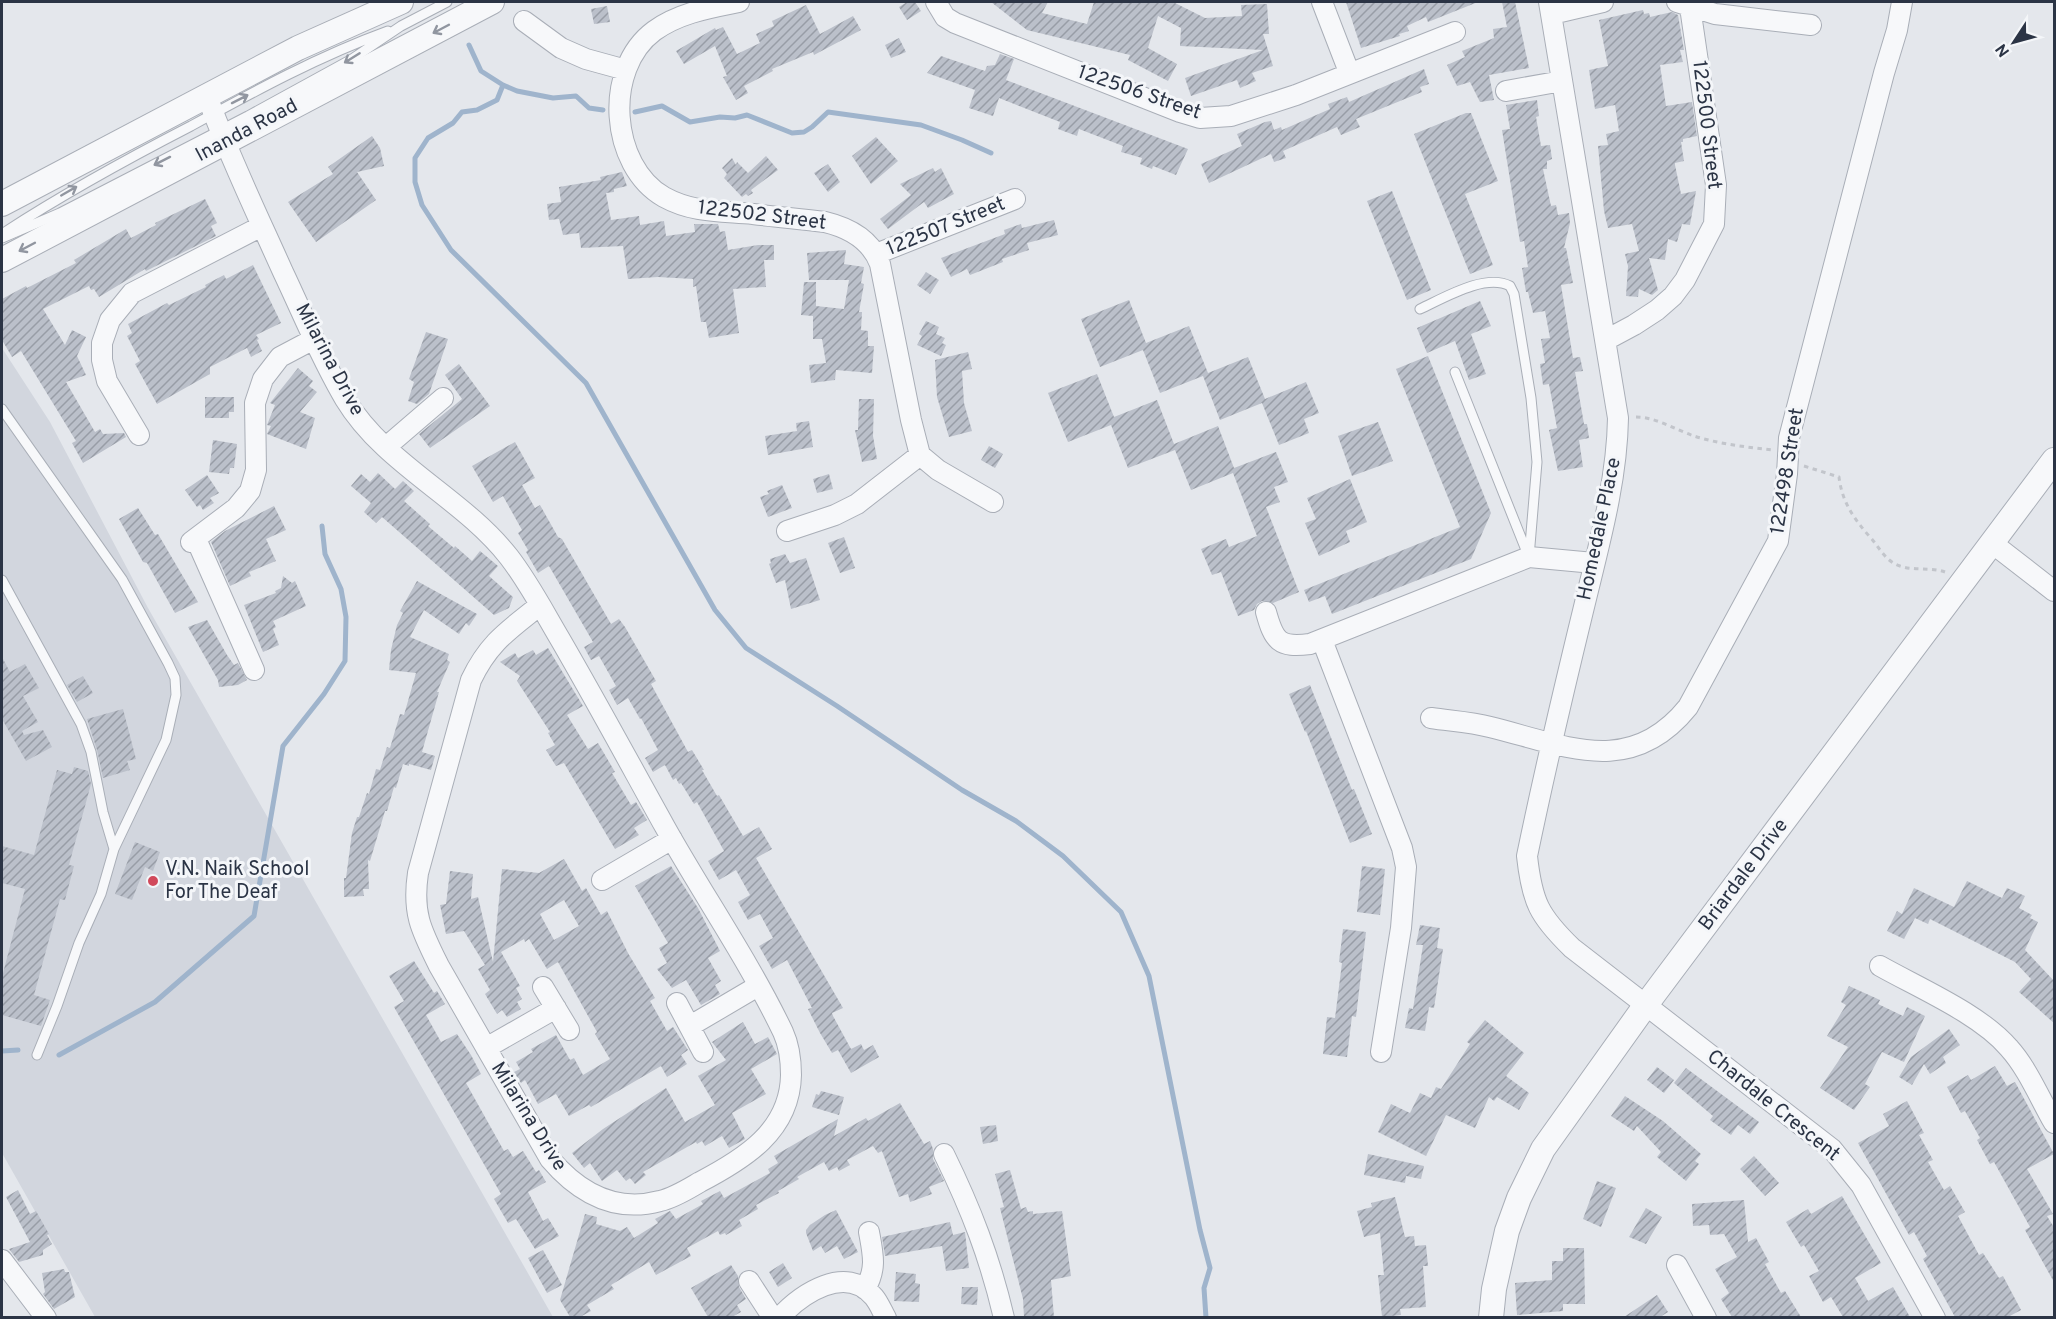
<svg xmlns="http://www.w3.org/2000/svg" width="2056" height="1319" font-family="Overpass,sans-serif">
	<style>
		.built { fill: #d2d6de }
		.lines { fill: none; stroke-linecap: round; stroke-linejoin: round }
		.stream { stroke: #9fb4cc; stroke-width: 5 }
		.building { fill: url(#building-hatch); fill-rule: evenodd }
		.service-casing { stroke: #a9aeb7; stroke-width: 11 }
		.minor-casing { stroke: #a9aeb7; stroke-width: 22 }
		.tertiary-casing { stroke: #a9aeb7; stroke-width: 26 }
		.path { stroke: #c2c5cb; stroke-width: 3; stroke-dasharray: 4.5 4.5; stroke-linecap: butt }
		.service { stroke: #f7f8fa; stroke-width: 9 }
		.minor { stroke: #f7f8fa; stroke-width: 20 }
		.tertiary { stroke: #f7f8fa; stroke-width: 24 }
		.oneway { stroke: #9196a0 }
		.poi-dot { fill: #d1495b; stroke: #f4f6f9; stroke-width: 2 }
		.labels { text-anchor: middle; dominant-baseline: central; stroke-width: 6; stroke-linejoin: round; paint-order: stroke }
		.street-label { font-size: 20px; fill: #2b3445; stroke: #f4f6f9 }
		.poi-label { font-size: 20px; fill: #2b3445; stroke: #f4f6f9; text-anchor: start }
	</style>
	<defs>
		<pattern id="building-hatch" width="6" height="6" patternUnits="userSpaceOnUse" patternTransform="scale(1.5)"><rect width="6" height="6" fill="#bbc0ca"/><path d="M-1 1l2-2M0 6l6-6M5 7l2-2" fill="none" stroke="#989da6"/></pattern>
	</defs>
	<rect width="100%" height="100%" fill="#e4e7ec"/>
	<path class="built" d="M2 348 50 422 148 608 553 1317H95L2 1153Z"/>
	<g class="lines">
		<path class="stream" d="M469 45 481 71 503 85 517 91 553 98 576 96 589 108 603 110
			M503 85 497 100 477 110 462 112 453 123 428 138 415 158V182L422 205 451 250 586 383 715 610 746 648 837 706 962 790 1016 821 1063 856 1121 912 1149 976 1200 1230 1210 1268 1204 1288 1206 1318
			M635 112 662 106 690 122 720 117 735 118 747 115 792 133 804 132 812 127 828 112 921 125 962 140 991 153
			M2 1051 18 1050
			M59 1055 155 1002 254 916 283 746 324 694 345 661 346 617 341 589 325 554 322 526"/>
	</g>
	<path class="building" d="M907 2H915L921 11 907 20 899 7Z
		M991 2H1048L1042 13 1087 24 1094 2H1173L1205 18 1242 16 1241 5 1267 4 1269 34H1263L1273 66 1252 73 1256 81 1240 88 1237 80 1191 96 1185 78 1263 50 1180 46 1181 28 1158 16 1148 48 1177 64 1168 81 1128 60 1130 55 1027 30Z
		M1346 2H1478L1428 22 1426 17 1407 26 1409 31 1399 34 1400 36 1361 48Z
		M1502 2H1515L1529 68 1489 75 1494 100 1480 102 1470 82 1457 86 1447 65 1465 57 1462 51 1494 38 1493 29 1507 27Z
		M806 5 820 34 853 16 861 30 814 55 813 52 772 69 773 71 744 86 748 93 736 100 723 77 727 76 715 46 684 64 676 51 715 28 716 30 723 27 737 54 760 43 756 34 774 26 772 21Z
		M607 6 610 22 594 24 591 9Z
		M1643 10 1644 14 1649 13 1650 17 1672 12 1678 15 1684 50H1680L1683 62 1660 65 1666 106 1692 102 1697 136 1683 139V142H1681L1684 161 1675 163V165L1681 194 1696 191 1690 225 1682 224 1677 242 1668 239 1665 260 1649 258 1658 290 1652 295 1639 289 1638 297 1626 296 1628 266 1625 254 1639 251 1632 224 1608 228 1604 211 1598 146 1608 145 1606 134 1619 131 1615 105 1595 109 1589 70 1608 66 1599 20Z
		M899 38 906 52 891 58 885 45Z
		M1000 54 1014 59 1006 80 1188 149 1176 175 1153 166 1152 169 1140 164 1142 158 1121 152 1123 146 1079 129 1077 136 1058 129 1060 122 999 98 993 116 969 108 975 90 927 73 941 56 985 71 987 66 995 65Z
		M1424 69 1429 84 1420 87 1422 92 1356 119 1360 127 1341 135 1337 127 1283 151 1286 158 1274 162 1271 154 1209 183 1201 164 1242 146 1237 134 1265 122 1271 121 1274 130 1281 127 1282 130 1330 109 1328 104 1347 97 1349 102Z
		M1537 100 1539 116 1536 117 1541 146 1550 145 1552 159 1547 161V169H1543L1551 206 1556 205 1558 215 1569 213 1570 223 1564 248H1566L1573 283 1561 285 1573 358 1580 357 1583 371 1575 372 1584 424H1587L1589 438 1579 440 1583 467 1558 471 1549 430 1557 428 1549 384 1543 385 1540 364 1545 363 1541 339 1550 338 1545 311 1533 313 1528 292H1526L1522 268 1528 267 1524 241 1520 242 1502 130 1510 129 1506 105Z
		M1466 113H1471L1498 181 1465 194 1493 265 1470 274 1414 134Z
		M372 136 380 148 384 166 357 172 376 200 316 242 288 202 333 174 328 167Z
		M876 137 898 161 871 184 852 156Z
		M766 156 778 170 751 190 753 193 748 196 746 194 742 197 724 178 727 174 722 168 732 158 736 165 737 162 748 173Z
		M828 164 840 182 828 192 814 173Z
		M933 168 935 172 941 168 954 194 928 208 924 202 888 229 880 219 911 195 900 184Z
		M622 172 627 186 614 189V192L606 193 611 220 639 216 640 225 664 221 666 236 695 232 694 224H718L720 232 725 231 728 250 758 245H774V260H764L766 287 733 289 739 333 709 338 706 322H701L696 286 693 287V279L658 277 628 279 623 246 581 248 579 233 563 235 559 219 549 220 547 204 561 202 559 187 601 180 600 177Z
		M1392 191 1431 290 1407 300 1367 201Z
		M205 199 217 223 211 226 216 236 146 271 145 269 99 297 94 289 91 290 89 286 43 309 65 345 72 330 86 337 77 356 86 375 66 382 95 432 100 429 103 434 124 433 126 437 83 463 72 443 76 441 21 351 12 357 2 340V299L26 286 27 288 76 263 74 260 126 229 131 238 156 225 155 223Z
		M1054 220 1058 235 1027 243 1029 250 1002 259 1003 262 970 275 967 269 951 277 941 258 1005 234 1004 230 1021 224 1022 228Z
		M846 250 844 264 864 267 861 283 864 284 859 312H862L861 330 868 331V346H874L872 373 836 370 835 380 811 383 809 365 826 363 822 339H813V316L801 315 804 282H816V306L844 309 849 280H809L807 253Z
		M253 265 281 323 256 335 259 339 257 340 262 351 251 357 247 348 210 367V374L157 404 135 364 140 361 127 336 132 333 128 324 167 303 169 305 206 287 205 285 224 275 226 279Z
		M926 272 939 280 930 294 917 285Z
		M1129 300 1146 343 1189 326 1208 373 1248 357 1265 399 1306 382 1319 413 1304 419 1309 433 1279 445 1262 403 1220 420 1203 376 1160 393 1143 350 1100 367 1081 319Z
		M1480 301 1491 326 1471 334 1486 374 1469 380 1455 341 1427 353 1417 328Z
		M926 321 939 327 936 334 945 338 942 343 946 345 941 356 917 345 922 336 919 334Z
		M426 332 448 339 429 394 417 404 408 401 414 382 409 379Z
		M968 352 972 369 962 371 964 403 972 431 949 437 937 397 935 360Z
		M1428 356 1491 513 1471 559 1332 614 1325 596 1309 602 1304 590 1460 527 1396 369Z
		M459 364 490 406 430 448 419 434 462 399 445 375Z
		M298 368 313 381 309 386 317 392 300 412 315 418 306 449 267 434 271 426 267 425 275 405 270 403Z
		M1097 374 1114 417 1157 400 1174 444 1218 426 1234 468 1276 452 1288 482 1274 487 1280 502 1266 507 1299 592 1273 603 1262 601 1257 604 1254 610 1238 616 1221 572 1212 575 1201 549 1226 539 1229 547 1257 536 1233 473 1191 490 1175 450 1128 468 1111 425 1068 442 1048 393Z
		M205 397H234V412H229V418H205Z
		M859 399H874L873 436 877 459 862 462 855 430H858Z
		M809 421 813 447 768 455 765 436 797 431 796 423Z
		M1378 422 1393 461 1352 476 1338 436Z
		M213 440 237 444 234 468H230L229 474 209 472Z
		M515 442 535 478 522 485 535 508 540 505 558 537 562 539 611 624 619 619 625 627 656 681 651 684 688 752 692 750 704 770H702L717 796 719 795 743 836 759 827 772 849 756 858 843 1008 832 1013 833 1016 851 1049 861 1044 864 1050 873 1045 879 1057 851 1073 838 1050 832 1053 820 1033 808 1009 812 1008 787 960 772 969 759 946 773 938 760 914 748 920 738 902 750 895 736 870 719 880 708 861 724 851 697 802 694 804 681 783 679 784 676 778 673 780 665 765 653 772 645 758 658 750 641 718 640 719 628 698 617 705 609 690 616 686 599 656 591 660 584 647 593 642 549 566 538 573 526 552 528 550 518 533 522 530 503 496 493 502 472 466Z
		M989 446 1003 454 995 468 981 460Z
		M378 473 395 489 403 481 414 491 404 501 430 524 428 526 454 548 455 546 472 561 480 551 498 566 489 576 513 597 509 608 494 615 382 517 376 523 364 512 371 503 351 486 361 474 370 482Z
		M829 474 833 489 817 493 813 479Z
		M207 475 219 493 210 498 214 503 203 510 200 505 197 507 185 490Z
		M1350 479 1367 522 1346 531 1350 542 1319 556 1305 523 1316 519 1307 498Z
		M782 485 792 508 768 517 760 497 769 494 767 491Z
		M274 506 286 530 266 539 276 561 249 572 251 576 230 586 211 542 225 531Z
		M138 508 155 535 158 534 198 602 175 613 147 563 143 562 119 519Z
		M844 537 855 568 840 573 828 543Z
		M785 554 790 563 806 558 820 600 791 609 785 580 776 583 769 564 771 563 770 559Z
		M283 576 292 583 295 581 306 606 273 621 276 627 273 629 279 645 263 652 244 605 276 593 275 591 281 588Z
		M417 581 477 614 469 626 466 623 459 634 424 610 410 637 449 654 447 660 450 662 437 692H439L422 752 435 756 431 770 409 764V766L403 764 396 788 394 787 387 811H385L370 861 368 860 369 889H363L364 896 344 897V878H346L352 833 357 817H359L367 793 369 794 376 769 380 770 387 747 390 748 400 714 404 715 416 673 389 670 391 650 397 625 403 613 400 611Z
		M207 620 227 655 234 665 238 663 247 680 238 685 219 687 218 680 188 627Z
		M548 648 583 706 567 715 588 749 598 743 615 772 612 773 631 805 636 802 647 820 634 828 639 835 615 849 564 763 556 766 546 750 555 745 548 733 550 732 517 681 520 676 500 662 515 653 518 658 533 650 536 655Z
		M2 657 10 672 25 664 39 688 23 696 38 722 22 731 24 735 43 730 52 747 26 761 2 719Z
		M83 676 93 693 77 702 67 685Z
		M1310 685 1352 790 1354 789 1372 834 1350 843 1306 731 1305 732 1289 694Z
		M123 709 136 759 127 761 130 770 103 778 97 750 87 719Z
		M74 767 88 771 91 784 69 865 74 866 65 900 60 899 34 995 50 1000 41 1026 2 1015V977L25 889 2 883V846L34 855 57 770 72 774Z
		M135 842 160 852 153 871 145 867 132 900 115 894Z
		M564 859 582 891 586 888 601 915 607 911 628 953 655 998 650 1001 667 1031 673 1027 688 1050 681 1055 687 1064 667 1077 661 1066 591 1107 589 1105 569 1116 556 1094 538 1104 525 1080 521 1083 514 1072 520 1069 516 1062 533 1052 531 1049 556 1035 570 1060 574 1058 583 1075 610 1059 595 1034 597 1032 558 962 547 969 529 939 525 942 524 939 501 952 520 986 516 988 522 999 517 1002 521 1009 507 1017 502 1010 497 1014 485 994 490 990 478 969 485 965 464 931 446 934 440 905 446 904 450 871 473 874 471 899 478 897 493 962 502 869 539 873ZM564 900 579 926 554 940 540 914Z
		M671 866 698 908 720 951 708 958 721 981 715 985 720 994 701 1005 686 980 672 988 657 969 667 963 659 948 668 943 635 886Z
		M1362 866 1385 869 1380 915 1357 912Z
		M1967 881 2002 898 2007 888 2025 896 2019 908 2032 915 2030 918 2038 922 2025 950 2055 982V1024L2019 992 2031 979 2015 962 1930 919 1928 924 1915 918 1904 939 1887 931 1897 911 1902 914 1914 888 1954 907Z
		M1420 925 1440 928 1437 948 1443 949 1434 1008 1429 1007 1425 1031 1405 1028 1409 1008 1413 1009 1423 945H1416Z
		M1343 929 1366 932 1356 1017 1352 1016 1347 1057 1323 1054 1327 1017 1335 1018 1342 963 1339 962Z
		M414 961 434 993 437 991 445 1004 426 1015 441 1042 457 1034 471 1055 481 1074 466 1083 504 1151 508 1149 513 1157 523 1151 536 1172 539 1170 546 1182 528 1192 543 1221 548 1218 559 1236 535 1249 516 1219 508 1223 494 1199 501 1194 394 1007 404 1001 389 976Z
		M1849 986 1880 1000 1878 1004 1903 1016 1907 1007 1925 1016 1904 1062 1882 1052 1865 1084 1870 1087 1854 1110 1820 1088 1848 1047 1827 1036 1846 1005 1841 1002Z
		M1485 1020 1524 1053 1506 1076 1529 1093 1519 1110 1497 1097 1494 1101 1489 1097 1475 1128 1446 1115 1426 1156 1378 1132 1391 1104 1410 1113 1420 1093 1431 1098 1436 1087 1441 1089 1470 1044 1467 1042Z
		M743 1022 755 1044 768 1037 777 1054 751 1069 766 1094 732 1113 745 1139 729 1148 722 1136 705 1146 702 1141 697 1144 696 1142 643 1172 646 1175 635 1184 630 1178 626 1181 617 1170 602 1181 590 1163 584 1168 572 1153 603 1129 666 1088 685 1122 715 1105 698 1076 726 1060 712 1042Z
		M1949 1029 1960 1045 1943 1057 1946 1063 1930 1074 1924 1064 1912 1085 1899 1077 1911 1057Z
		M1995 1066 2007 1086 2015 1082 2054 1154 2027 1169 2053 1214 2047 1216 2055 1229V1284L2025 1230 2030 1227 1994 1162 1990 1164 1977 1140 1980 1138 1965 1111 1961 1113 1947 1087 1968 1075 1971 1080Z
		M1657 1067 1674 1080 1664 1093 1647 1080Z
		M1686 1068 1759 1122 1750 1134 1738 1125 1731 1135 1710 1120 1713 1116 1674 1083Z
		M821 1091 844 1097 839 1115 812 1107 816 1094 819 1095Z
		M1625 1096 1663 1121 1701 1154 1695 1161 1699 1164 1686 1181 1657 1157 1661 1152 1637 1126 1634 1131 1611 1116Z
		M1907 1101 1924 1133 1919 1135 1933 1160 1928 1162 1944 1190 1950 1186 1965 1212 1958 1216 1979 1255 1983 1253 1999 1278 2003 1276 2021 1310 2008 1317H1955L1923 1259 1927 1256 1914 1232 1909 1235 1858 1143 1889 1126 1883 1114Z
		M900 1103 924 1144 930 1141 933 1149V1159L944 1181 929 1187 932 1194 910 1202 908 1194 899 1197 882 1151 878 1153 873 1146 847 1160 850 1165 839 1171 837 1167 829 1171 824 1162 797 1177 799 1179 778 1191 779 1193 756 1205 758 1209 739 1220 742 1226 726 1235 725 1233 720 1235 718 1231 687 1248 691 1256 656 1275 649 1262 611 1285 614 1289 587 1305 591 1311 580 1317H570L560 1300 585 1214 597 1217 596 1224 620 1231 627 1227 634 1238 658 1223 655 1219 670 1211 676 1219 703 1204 701 1201 720 1191 724 1198 770 1173 768 1169 778 1163 774 1156 838 1119 834 1136 866 1118 868 1121Z
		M996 1125 998 1141 983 1144 980 1127Z
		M1368 1154 1424 1166 1421 1179 1406 1176 1405 1183 1364 1175Z
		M1754 1156 1779 1183 1765 1196 1740 1169Z
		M1010 1170 1021 1209 1026 1207 1028 1212 1033 1211V1214L1062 1211 1071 1276 1051 1280 1054 1317H1024L1023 1299 1000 1208 1004 1207 995 1174Z
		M1597 1181 1616 1188 1601 1227 1583 1219Z
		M18 1190 30 1214 36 1211 49 1234 47 1235 52 1244 43 1250V1255L19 1262 9 1249 30 1242 6 1197Z
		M1842 1196 1881 1263 1855 1278 1868 1301 1893 1287 1910 1317H1843L1831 1297 1823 1302 1809 1276 1819 1271 1804 1245 1801 1247 1786 1222 1808 1209 1811 1214Z
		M1395 1197 1405 1237 1414 1236 1415 1246 1426 1245 1428 1266H1423L1426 1307 1400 1309 1401 1315 1382 1317 1378 1275H1384L1380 1233 1364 1237 1357 1211 1372 1207 1371 1203Z
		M1744 1200 1748 1242 1756 1238 1769 1262 1765 1264 1781 1293 1785 1291 1801 1317H1732L1721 1299 1729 1293 1715 1269 1737 1257 1724 1234 1710 1235 1709 1225 1693 1226 1692 1204Z
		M1646 1208 1662 1217 1646 1244 1629 1237Z
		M836 1210 858 1252 844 1259 837 1246 825 1253 821 1246 813 1251 806 1233V1230L810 1225 825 1215Z
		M950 1222 953 1235 965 1232 969 1268 946 1271 942 1246 885 1256 882 1237Z
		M1563 1248H1584L1585 1304H1563V1311L1517 1315 1515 1283 1552 1280V1261H1563Z
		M543 1250 562 1285 547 1293 528 1258Z
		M783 1263 792 1278 778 1287 769 1272Z
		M731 1265 738 1276 739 1287 746 1299 737 1305 741 1312 732 1317H708L691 1288Z
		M64 1269 65 1272H69L75 1297 54 1309 43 1294 45 1292 42 1273Z
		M896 1272 916 1274 915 1283 920 1284 919 1302 894 1301Z
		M962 1287H978L977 1305 961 1304Z
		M1657 1295 1668 1312 1660 1317H1624Z"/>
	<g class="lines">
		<defs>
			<path id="service" d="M5 232C65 193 127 159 191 126 255 91 319 56 388 31
				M2 238 60 213 248 116 352 59 401 26 447 2
				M1420 309C1444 298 1485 273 1510 286L1514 294 1531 398 1537 462 1529 557
				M1455 372 1528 555
				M2 409 122 579 168 663 175 678 176 695 166 740 114 849 101 894 79 943 57 1006 37 1055
				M2 580 81 724 91 752 103 812 114 849"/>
			<path id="minor" d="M739 2C709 8 679 13 654 31 603 69 610 166 664 197 693 213 721 211 753 214 777 217 801 219 825 222 850 228 871 240 880 264L911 420 920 455 938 470 993 502
				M936 2 945 17 955 23 1180 112 1200 118 1231 116 1296 95 1455 32
				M1322 2 1349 72
				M1549 2 1618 418C1617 483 1598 548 1583 611 1563 693 1544 774 1527 856 1532 902 1539 916 1572 948L1832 1149 1861 1185 1935 1318
				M1677 2 1715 14 1811 25
				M1552 14 1603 2
				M524 21 561 48 586 59 626 70
				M1506 91 1562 81
				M207 96C229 156 257 214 283 272 303 314 321 359 345 399 385 465 462 497 509 557 529 583 544 612 560 639 596 701 630 764 665 827 703 895 749 961 783 1032 789 1045 791 1061 791 1075 790 1131 744 1159 700 1182 688 1189 674 1198 660 1201 615 1213 579 1193 550 1159L439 966C421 930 412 913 418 873L471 680C489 642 509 630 540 605
				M876 254 1015 199
				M1606 340 1634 325 1657 310 1673 296 1685 280 1714 224 1716 185 1690 7
				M139 435 107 381 102 360V343L110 320 132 293 262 226
				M386 447 443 398
				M787 531 835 515 857 504 920 455
				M196 539 254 670
				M191 542 236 508 250 491 256 470 255 403 263 379 280 357 314 339
				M1992 543 2054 591
				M1266 612C1274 641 1279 648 1310 644L1529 557 1594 563
				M1322 640 1402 848 1406 867 1401 928 1381 1052
				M1431 718C1451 721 1471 722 1490 727 1564 745 1630 779 1688 707L1778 541 1787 474 1789 438 1884 73 1897 30 1902 2
				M602 880 672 839
				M1880 966C1919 988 1980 1014 2009 1048 2028 1069 2040 1099 2054 1123
				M543 987 569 1030
				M677 1003 703 1052
				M690 1026 758 986
				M486 1048 556 1008
				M944 1154C971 1209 990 1258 1004 1318
				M2 1260 46 1318
				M1677 1265 1706 1318
				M749 1281 773 1318
				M865 1289C877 1269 873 1254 869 1232
				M779 1318C801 1294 846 1263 874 1297 879 1303 882 1311 886 1318"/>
			<path id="tertiary" d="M2 204 298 48 401 2
				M2 260 492 2
				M1491 1318 1494 1289 1507 1231 1519 1198 1543 1149 1645 1006 2054 460"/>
		</defs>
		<use href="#service" class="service-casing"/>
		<use href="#minor" class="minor-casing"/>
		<use href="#tertiary" class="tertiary-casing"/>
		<path class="path" d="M1636 417C1656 417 1676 430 1694 436 1719 444 1746 447 1772 450
			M1804 466 1839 477C1842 502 1854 519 1870 537 1880 548 1885 561 1900 566 1914 571 1931 567 1945 572"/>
		<use href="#service" class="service"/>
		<use href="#minor" class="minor"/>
		<use href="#tertiary" class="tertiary"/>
	</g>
	<defs><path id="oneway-shaft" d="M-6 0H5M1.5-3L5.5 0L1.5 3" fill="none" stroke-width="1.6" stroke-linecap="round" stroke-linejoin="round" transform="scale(1.5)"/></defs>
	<g class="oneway">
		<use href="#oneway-shaft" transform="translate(441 29) rotate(152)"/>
		<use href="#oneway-shaft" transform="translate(352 58) rotate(148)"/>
		<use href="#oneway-shaft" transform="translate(240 99) rotate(-27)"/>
		<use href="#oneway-shaft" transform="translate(162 161) rotate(153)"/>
		<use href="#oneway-shaft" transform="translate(69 191) rotate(-30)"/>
		<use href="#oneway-shaft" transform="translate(27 247) rotate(152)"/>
	</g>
	<circle class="poi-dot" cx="153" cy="881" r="6"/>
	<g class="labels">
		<g class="street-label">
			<text transform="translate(1139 93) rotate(19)">122506 Street</text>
			<text transform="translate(1706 125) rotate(83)">122500 Street</text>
			<text transform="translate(247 131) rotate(-28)">Inanda Road</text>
			<text transform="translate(762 216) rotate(7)">122502 Street</text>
			<text transform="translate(946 227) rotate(-22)">122507 Street</text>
			<text transform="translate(329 360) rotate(62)">Milarina Drive</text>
			<text transform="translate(1788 471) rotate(-81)">122498 Street</text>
			<text transform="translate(1600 529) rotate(-78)">Homedale Place</text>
			<text transform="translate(1744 875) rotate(-53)">Briardale Drive</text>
			<text transform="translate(1773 1106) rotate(39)">Chardale Crescent</text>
			<text transform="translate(528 1117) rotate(58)">Milarina Drive</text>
		</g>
		<g class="poi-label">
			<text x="165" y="870">V.N. Naik School<tspan x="165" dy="23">For The Deaf</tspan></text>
		</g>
	</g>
	<rect width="2056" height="1319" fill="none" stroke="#2b3445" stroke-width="6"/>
	<g transform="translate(2014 42) rotate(234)" stroke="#f4f6f9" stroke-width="4.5" paint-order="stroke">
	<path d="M0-4.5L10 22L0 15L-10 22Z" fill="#2b3445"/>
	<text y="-9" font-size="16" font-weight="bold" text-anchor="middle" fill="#2b3445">N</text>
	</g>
</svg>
